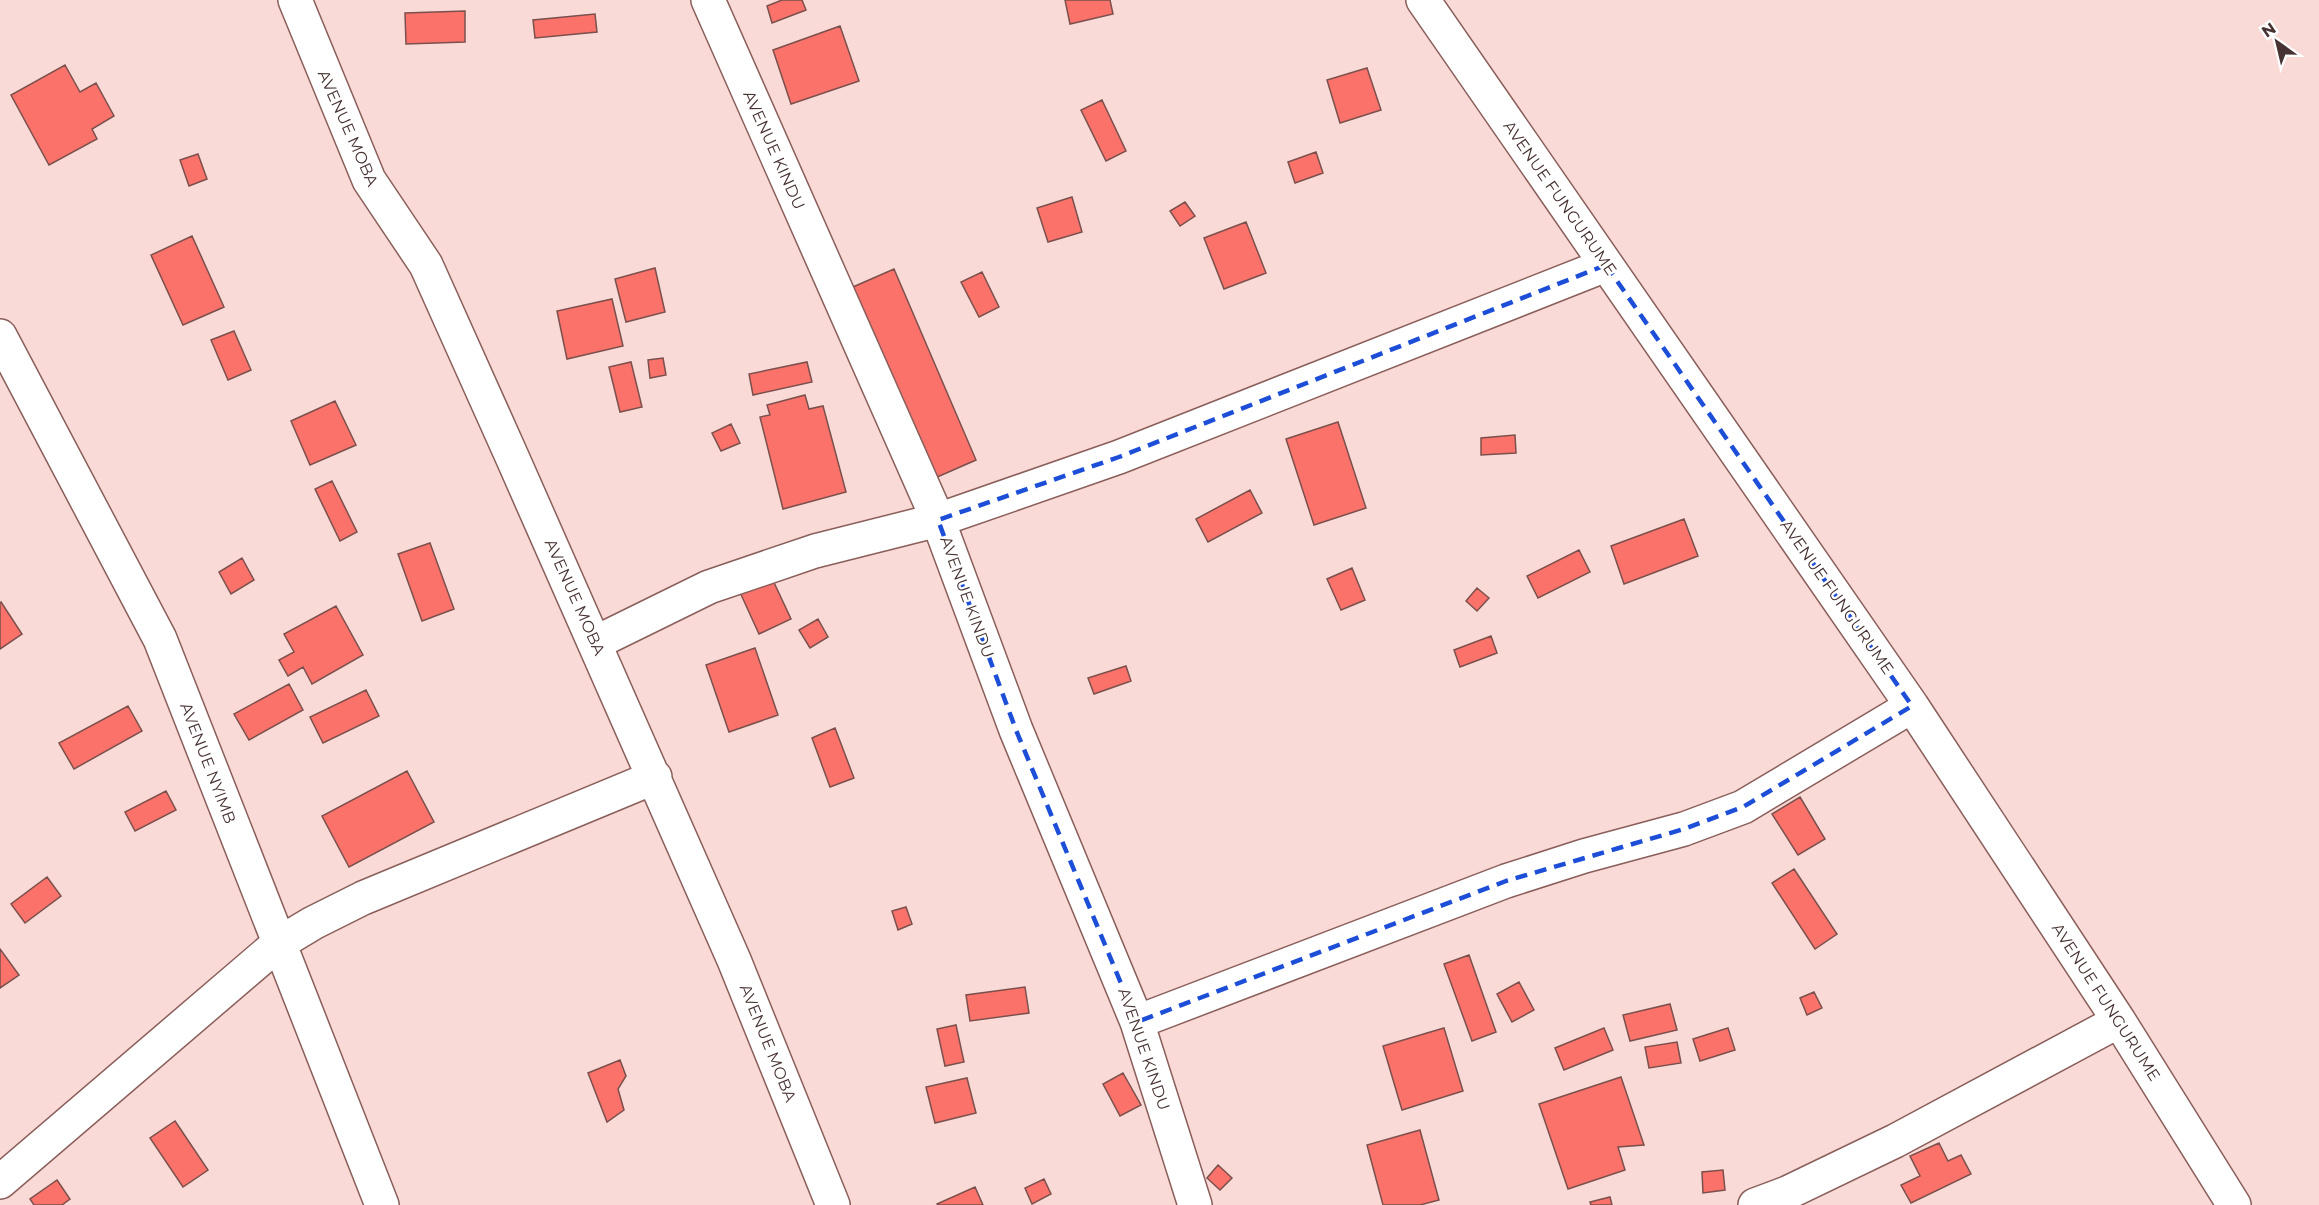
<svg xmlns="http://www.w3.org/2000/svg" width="2319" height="1205" font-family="Montserrat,sans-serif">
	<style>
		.building { fill: #fb726b; stroke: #7b504c; stroke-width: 1.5 }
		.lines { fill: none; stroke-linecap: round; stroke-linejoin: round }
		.minor-casing { stroke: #8a5e5a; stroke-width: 36 }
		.minor { stroke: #fff; stroke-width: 33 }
		.marked { fill: none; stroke: #1d4ed8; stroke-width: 4.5; stroke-dasharray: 12 8; stroke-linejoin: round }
		.labels { text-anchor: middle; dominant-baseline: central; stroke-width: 4.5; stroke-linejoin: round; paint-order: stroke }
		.street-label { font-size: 16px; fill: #473331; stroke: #fff }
	</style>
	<rect width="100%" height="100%" fill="#f9dad6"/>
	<path class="building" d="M782 0H802L806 10 772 23 767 6Z
		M1065 0H1110L1113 14 1070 24Z
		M465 11V42L406 44 405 13Z
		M595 14 597 32 535 38 533 20Z
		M840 26 859 81 791 104 773 50Z
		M65 65 80 92 96 83 114 116 92 129 97 139 49 165 11 95Z
		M1367 68 1381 110 1340 123 1327 80Z
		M1102 100 1126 151 1106 161 1081 110Z
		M1316 152 1323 173 1295 183 1288 162Z
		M198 154 207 179 189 186 180 160Z
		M1072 197 1082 232 1048 242 1037 208Z
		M1185 202 1195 216 1180 226 1170 211Z
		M1246 222 1266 273 1224 289 1204 238Z
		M192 236 224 307 183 325 151 255Z
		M655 268 665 312 626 322 615 279Z
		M894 269 976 460 935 478 853 287Z
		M982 272 999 307 979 317 961 282Z
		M612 299 623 346 567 359 557 311Z
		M234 331 251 370 228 380 211 340Z
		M663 358 666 375 650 378 648 360Z
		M631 362 642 407 620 412 609 367Z
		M807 362 812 382 753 395 749 374Z
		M805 395 809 409 823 406 846 492 783 509 760 417 770 415 767 405Z
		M335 401 356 445 310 465 291 421Z
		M1338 422 1366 508 1314 525 1286 439Z
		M731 424 740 443 721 451 712 433Z
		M1515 435 1516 453 1481 455V438Z
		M332 481 357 532 340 541 315 489Z
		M1250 490 1262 513 1208 542 1196 519Z
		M1684 519 1698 556 1624 584 1611 546Z
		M430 543 454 609 422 621 398 554Z
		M1579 550 1590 572 1538 598 1527 576Z
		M242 558 254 580 231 594 219 572Z
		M1352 568 1365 600 1341 610 1327 579Z
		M770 574 791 619 759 634 738 588Z
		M1477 588 1489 598 1477 611 1466 601Z
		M1 602 22 634 0 649V603Z
		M336 606 363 655 312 684 303 667 288 676 279 660 294 652 284 634Z
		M818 619 828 637 810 648 799 630Z
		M1491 636 1497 653 1460 667 1454 650Z
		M755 648 778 715 729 732 706 665Z
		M1126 666 1131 681 1094 694 1088 678Z
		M289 684 303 710 249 740 234 714Z
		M366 690 379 716 323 743 310 717Z
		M128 706 142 731 74 769 59 743Z
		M835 728 854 778 830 787 812 738Z
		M407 771 434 822 349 867 322 816Z
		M166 791 176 810 135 831 125 812Z
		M1800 797 1825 839 1798 855 1772 814Z
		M1794 869 1837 934 1815 949 1772 883Z
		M47 877 61 896 25 923 11 904Z
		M906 907 912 924 898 930 892 911Z
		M0 949 19 975 0 988Z
		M1469 955 1496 1032 1472 1041 1444 964Z
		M1519 982 1534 1010 1512 1022 1497 994Z
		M1025 987 1029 1013 970 1021 966 995Z
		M1814 992 1822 1008 1807 1015 1800 998Z
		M1670 1004 1677 1030 1630 1041 1623 1015Z
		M956 1025 964 1062 945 1066 937 1029Z
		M1444 1028 1463 1091 1402 1110 1383 1046Z
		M1604 1028 1613 1050 1564 1070 1555 1048Z
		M1728 1028 1735 1050 1700 1061 1693 1039Z
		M1677 1042 1681 1063 1649 1068 1645 1047Z
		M620 1060 626 1076 618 1089 624 1110 607 1122 588 1073Z
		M1123 1073 1141 1105 1120 1116 1103 1084Z
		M1621 1077 1644 1145 1618 1147 1625 1170 1568 1189 1539 1104Z
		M967 1078 976 1113 935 1123 926 1087Z
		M175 1121 208 1170 183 1187 150 1138Z
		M1420 1130 1439 1200 1420 1205H1383L1367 1145Z
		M1939 1143 1948 1161 1961 1155 1971 1174 1911 1203 1901 1185 1920 1176 1910 1156Z
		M1218 1165 1232 1178 1220 1190 1207 1178Z
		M1723 1170 1725 1190 1703 1193 1702 1172Z
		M1044 1179 1051 1194 1032 1204 1025 1188Z
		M57 1180 70 1199 62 1205H34L30 1199Z
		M975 1187 983 1205H938L937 1204Z
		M1610 1197 1612 1205H1591L1590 1202Z"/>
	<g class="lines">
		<defs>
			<path id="minor" d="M295 0 369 180 426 265 513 459 734 960 833 1205
				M708 0 938 520 1016 730 1137 1022 1195 1205
				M1423 0 1912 706 2119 1021 2234 1205
				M0 336 160 639 382 1205
				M595 643 709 587 815 551 938 520 1119 457 1606 265
				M1137 1022 1506 881 1584 856 1684 829 1743 807 1912 706
				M0 1182 278 944 313 923 363 898 655 777
				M1755 1205 1787 1193 1895 1141 2119 1021"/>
		</defs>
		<use href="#minor" class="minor-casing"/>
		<use href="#minor" class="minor"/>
	</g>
	<path class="marked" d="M1606 265 1912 706 1743 807 1684 829 1506 881 1137 1022 1016 730 938 520 1119 457Z"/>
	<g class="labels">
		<g class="street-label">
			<text transform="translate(348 128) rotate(66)">AVENUE MOBA</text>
			<text transform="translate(774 150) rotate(66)">AVENUE KINDU</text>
			<text transform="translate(1560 198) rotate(55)">AVENUE FUNGURUME</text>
			<text transform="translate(575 597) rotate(66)">AVENUE MOBA</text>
			<text transform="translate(967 597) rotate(70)">AVENUE KINDU</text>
			<text transform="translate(1837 597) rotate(55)">AVENUE FUNGURUME</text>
			<text transform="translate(208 763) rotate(69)">AVENUE NYIMB</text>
			<text transform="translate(2106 1002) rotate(57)">AVENUE FUNGURUME</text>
			<text transform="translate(768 1043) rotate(68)">AVENUE MOBA</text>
			<text transform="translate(1144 1049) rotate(71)">AVENUE KINDU</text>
		</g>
	</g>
	<g transform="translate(2277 42) rotate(326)" stroke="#ffffff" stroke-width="4.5" paint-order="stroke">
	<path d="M0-4.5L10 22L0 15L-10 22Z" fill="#473331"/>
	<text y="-9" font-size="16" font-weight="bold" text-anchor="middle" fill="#473331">N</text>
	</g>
</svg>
